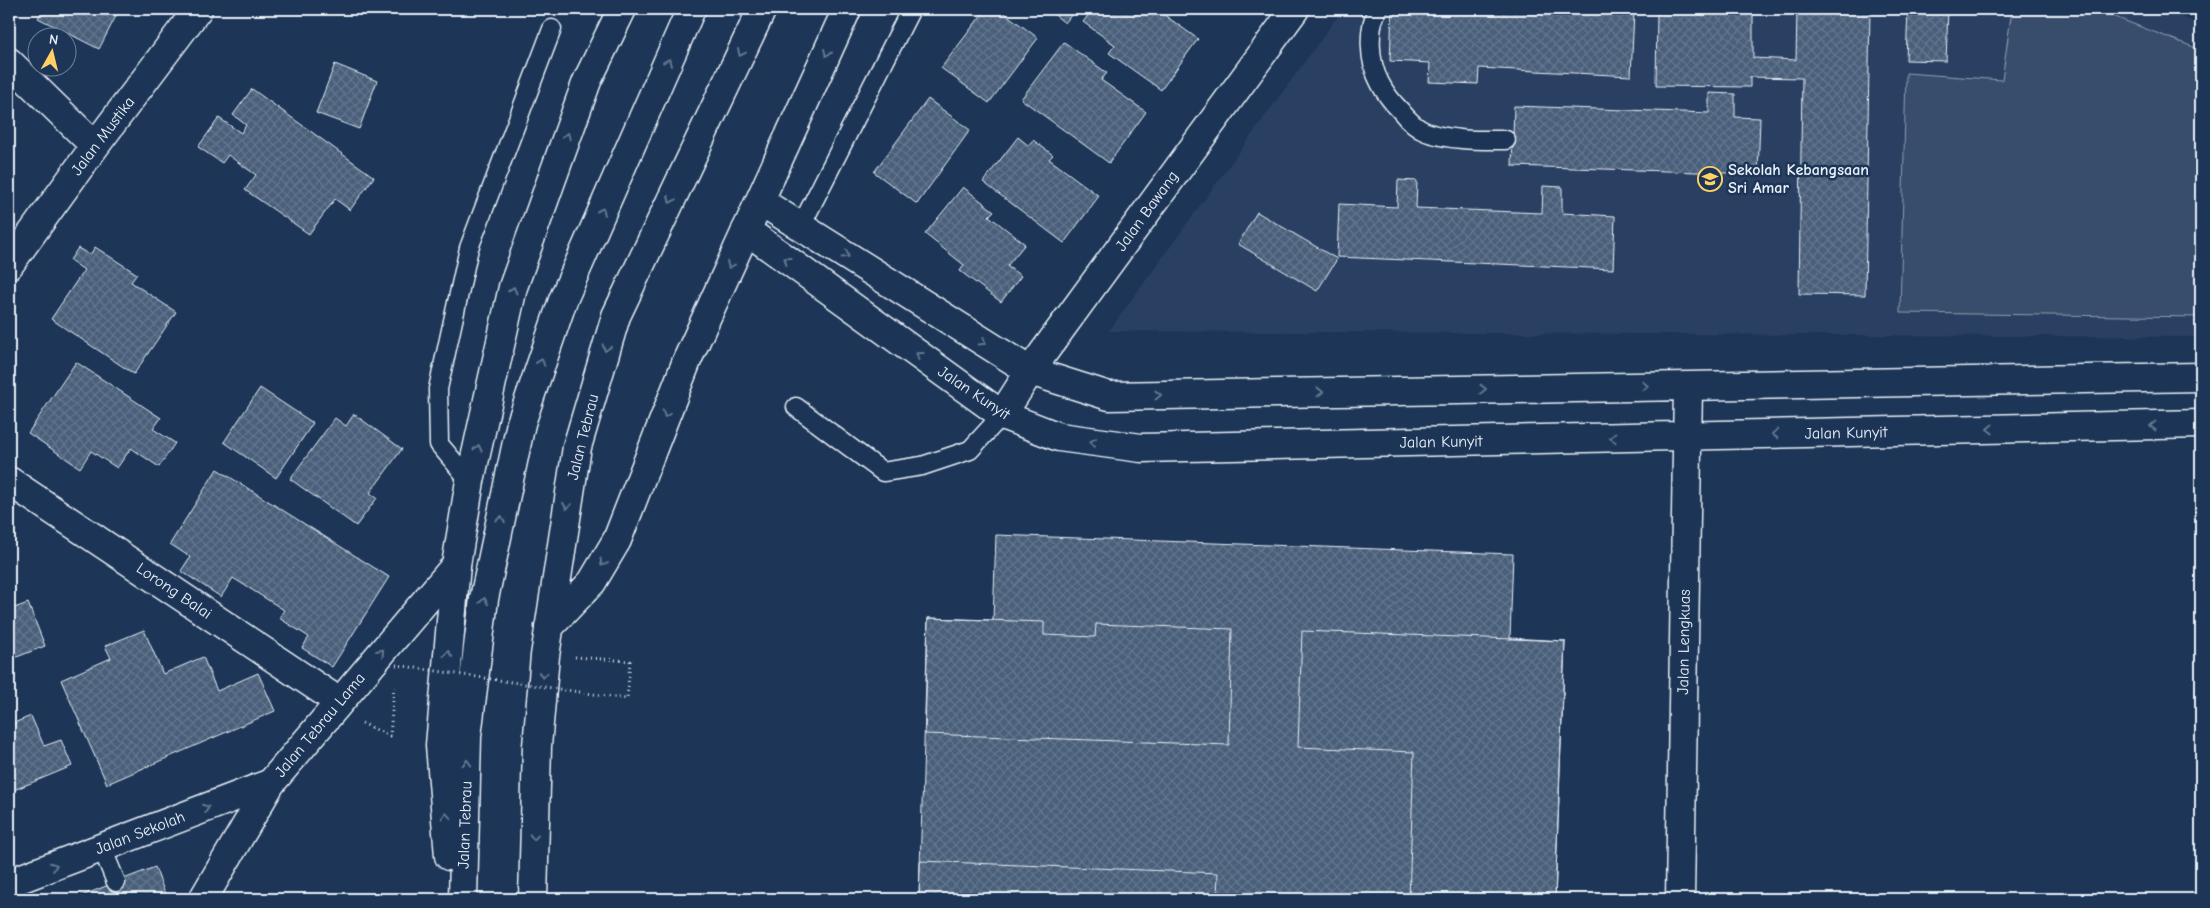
<svg xmlns="http://www.w3.org/2000/svg" width="2210" height="908" font-family="'Comic Neue',sans-serif">
	<style>
		.built { fill: #2a4162 }
		.pitch { fill: #374d6c; stroke: #909fb2 }
		.building { fill: url(#building-cross-hatch); stroke: #e8f1f8 }
		.lines { fill: none; stroke-linecap: round; stroke-linejoin: round }
		.lane-casing { stroke: #e8f1f8; stroke-width: 21 }
		.street-casing { stroke: #e8f1f8; stroke-width: 31 }
		.secondary-casing { stroke: #e8f1f8; stroke-width: 31 }
		.highway-casing { stroke: #e8f1f8; stroke-width: 31 }
		.path { stroke: #e8f1f8; stroke-width: 3; stroke-dasharray: 1 4; stroke-linecap: butt }
		.lane { stroke: #1d3557; stroke-width: 18 }
		.street { stroke: #1d3557; stroke-width: 28 }
		.secondary { stroke: #1d3557; stroke-width: 28 }
		.highway { stroke: #1d3557; stroke-width: 28 }
		.path-bridge { stroke: #e8f1f8; stroke-width: 3; stroke-dasharray: 1 4; stroke-linecap: butt }
		.oneway { stroke: #64778f }
		.labels { text-anchor: middle; dominant-baseline: central; stroke-width: 5; stroke-linejoin: round; paint-order: stroke }
		.street-label { font-size: 16px; fill: #e8f1f8; stroke: #1d3557 }
		.poi-label { font-size: 16px; font-weight: bold; fill: #e8f1f8; stroke: #1d3557; text-anchor: start }
	</style>
	<defs>
		<pattern id="building-cross-hatch" width="8" height="8" patternUnits="userSpaceOnUse" patternTransform="scale(1.25)"><rect width="8" height="8" fill="#495e7a"/><path d="M0 0l8 8M0 8l8-8" fill="none" stroke="#63768e"/></pattern>
	</defs>
	<rect width="100%" height="100%" fill="#1d3557"/>
	<filter id="ink" filterUnits="userSpaceOnUse"><feTurbulence type="fractalNoise" baseFrequency=".02" numOctaves="2"/><feDisplacementMap in="SourceGraphic" scale="10" xChannelSelector="R" yChannelSelector="G"/><feConvolveMatrix kernelMatrix="1 2 1 2 8 2 1 2 1" color-interpolation-filters="sRGB"/></filter>
	<g filter="url(#ink)">
		<path class="built" d="M1343 9H2166L2201 26V337L1109 331Z"/>
		<path class="pitch" d="M2012 9H2094L2201 50V317L1900 313 1906 73 2002 80Z"/>
		<path class="building" d="M43 9H107L117 14 99 49 38 18Z
			M986 9H999L1038 38 989 103 941 68Z
			M1047 9H1076L1065 23Z
			M1093 9H1156L1198 39 1161 90 1109 53 1115 45 1083 22Z
			M1392 9H1562L1634 12 1631 76 1479 68 1478 84 1429 82 1430 63 1390 61Z
			M1797 9H1870L1865 295 1799 294 1802 78 1750 77V87L1656 86 1657 12 1753 14V58L1796 60Z
			M1908 9H1948L1946 61 1906 60Z
			M1064 42 1107 73 1101 80 1146 112 1109 163 1021 99Z
			M335 64 377 81 359 129 316 113Z
			M252 89 374 177 350 210 335 199 309 234 245 190 256 175 228 155 222 163 198 147 219 118 241 133 246 125 233 115Z
			M1709 93 1735 94V117L1760 118 1758 174 1512 166 1514 106 1709 113Z
			M928 99 970 130 917 204 874 172Z
			M1018 137 1029 146 1033 140 1053 155 1049 159 1099 196 1064 243 983 182Z
			M1398 180 1417 181 1416 208 1542 213 1543 186 1562 187V213L1615 216 1613 269 1337 257 1339 204 1397 207Z
			M963 187 994 211 989 216 1025 244 1007 266 1021 276 1001 302 960 271 964 265 925 234Z
			M1257 212 1337 259 1317 291 1238 244Z
			M95 247 137 274 131 282 176 312 134 374 51 319 84 270 70 260 78 248 90 255Z
			M76 362 161 418 153 429 175 443 159 467 131 448 117 468 91 451 80 468 28 433Z
			M260 388 313 423 276 478 224 442Z
			M354 414 402 449 370 493 377 498 356 526 290 479 335 418 346 426Z
			M217 469 389 577 332 667 302 648 309 637 279 618 284 610 233 578 221 597 181 571 190 557 170 544Z
			M996 535 1513 554 1510 638 1565 641 1555 899H919L928 618 993 620Z
			M28 603 45 646 9 660V610Z
			M928 618 1044 622V635L1095 637 1096 624 1232 629 1229 745 925 734Z
			M144 630 163 674 203 657 217 691 258 673 275 711 107 784 61 680 111 658 105 646Z
			M1302 631 1565 641 1555 899H1409L1414 752 1298 747Z
			M31 716 44 746 61 740 72 766 14 790 9 778V725Z
			M920 861 1218 873 1217 899H919Z
			M155 867 167 899H74L116 882Z"/>
		<g class="lines">
			<defs>
				<path id="lane" d="M1378 9C1367 28 1369 63 1380 83 1385 93 1392 102 1400 110 1407 119 1415 128 1426 132 1452 141 1479 140 1506 140
					M801 226 911 9
					M796 407 883 472 922 466 970 450 1002 415
					M470 481 439 444 438 389 469 248 552 29
					M102 848 116 882"/>
				<path id="street" d="M9 62 95 146
					M760 201 1030 371 1109 396 2201 377
					M746 230 1002 415 1059 437 1141 448 2201 424
					M9 265 95 146 198 9
					M1002 415 1030 371 1295 9
					M9 481 338 701
					M9 883 271 783
					M1680 899 1688 386"/>
				<path id="secondary" d="M203 899 271 783 456 565"/>
				<path id="highway" d="M549 627 592 582 617 540 688 358 847 9
					M449 856 440 745 456 565 470 481 513 287 587 81 622 9
					M463 899 467 736 484 599 521 423 563 300 691 9
					M533 899 537 746 545 656 577 447 616 316 762 9"/>
			</defs>
			<use href="#lane" class="lane-casing"/>
			<use href="#street" class="street-casing"/>
			<use href="#secondary" class="secondary-casing"/>
			<use href="#highway" class="highway-casing"/>
			<path class="path" d="M575 657 630 661 627 699
				M362 723 390 736 394 687"/>
			<use href="#lane" class="lane"/>
			<use href="#street" class="street"/>
			<use href="#secondary" class="secondary"/>
			<use href="#highway" class="highway"/>
			<path class="path-bridge" d="M396 665 627 699"/>
		</g>
		<defs><path id="oneway-chevron" d="M-2-3.5L2.5 0L-2 3.5" fill="none" stroke-width="1.6" stroke-linecap="round" stroke-linejoin="round" transform="scale(1.25)"/></defs>
		<g class="oneway">
			<use href="#oneway-chevron" transform="translate(741 53) rotate(115)"/>
			<use href="#oneway-chevron" transform="translate(827 53) rotate(114)"/>
			<use href="#oneway-chevron" transform="translate(668 62) rotate(-66)"/>
			<use href="#oneway-chevron" transform="translate(567 136) rotate(-70)"/>
			<use href="#oneway-chevron" transform="translate(671 200) rotate(115)"/>
			<use href="#oneway-chevron" transform="translate(602 211) rotate(-66)"/>
			<use href="#oneway-chevron" transform="translate(846 255) rotate(32)"/>
			<use href="#oneway-chevron" transform="translate(787 260) rotate(-144)"/>
			<use href="#oneway-chevron" transform="translate(730 265) rotate(115)"/>
			<use href="#oneway-chevron" transform="translate(513 290) rotate(-75)"/>
			<use href="#oneway-chevron" transform="translate(983 342) rotate(32)"/>
			<use href="#oneway-chevron" transform="translate(606 348) rotate(107)"/>
			<use href="#oneway-chevron" transform="translate(919 355) rotate(-144)"/>
			<use href="#oneway-chevron" transform="translate(541 362) rotate(-71)"/>
			<use href="#oneway-chevron" transform="translate(1645 386) rotate(-1)"/>
			<use href="#oneway-chevron" transform="translate(1483 389) rotate(-1)"/>
			<use href="#oneway-chevron" transform="translate(1320 392) rotate(-1)"/>
			<use href="#oneway-chevron" transform="translate(1158 395) rotate(-1)"/>
			<use href="#oneway-chevron" transform="translate(666 414) rotate(111)"/>
			<use href="#oneway-chevron" transform="translate(2153 426) rotate(179)"/>
			<use href="#oneway-chevron" transform="translate(1990 429) rotate(179)"/>
			<use href="#oneway-chevron" transform="translate(1775 434) rotate(179)"/>
			<use href="#oneway-chevron" transform="translate(1613 438) rotate(179)"/>
			<use href="#oneway-chevron" transform="translate(1093 442) rotate(-172)"/>
			<use href="#oneway-chevron" transform="translate(478 448) rotate(-77)"/>
			<use href="#oneway-chevron" transform="translate(567 506) rotate(99)"/>
			<use href="#oneway-chevron" transform="translate(501 519) rotate(-78)"/>
			<use href="#oneway-chevron" transform="translate(603 563) rotate(121)"/>
			<use href="#oneway-chevron" transform="translate(484 601) rotate(-81)"/>
			<use href="#oneway-chevron" transform="translate(381 652) rotate(-49)"/>
			<use href="#oneway-chevron" transform="translate(448 654) rotate(-85)"/>
			<use href="#oneway-chevron" transform="translate(543 675) rotate(95)"/>
			<use href="#oneway-chevron" transform="translate(467 763) rotate(-89)"/>
			<use href="#oneway-chevron" transform="translate(206 808) rotate(-21)"/>
			<use href="#oneway-chevron" transform="translate(446 816) rotate(-95)"/>
			<use href="#oneway-chevron" transform="translate(534 837) rotate(91)"/>
			<use href="#oneway-chevron" transform="translate(54 866) rotate(-21)"/>
		</g>
	</g>
	<defs>
		<symbol id="school-ring" viewBox="-11 -11 22 22"><circle r="9.5" fill="#1d3557" stroke="#ffd166" stroke-width="1.5"/><path d="M0-5L7-2L0 1L-7-2ZM-4 1L0 2.5L4 1V4Q0 6-4 4Z" fill="#ffd166"/></symbol>
	</defs>
	<g fill-rule="evenodd">
		<use href="#school-ring" x="1696" y="165" width="28" height="28"/>
	</g>
	<g class="labels">
		<g class="street-label">
			<text transform="translate(103 136) rotate(-53)">Jalan Mustika</text>
			<text transform="translate(1147 211) rotate(-54)">Jalan Bawang</text>
			<text transform="translate(974 393) rotate(34)">Jalan Kunyit</text>
			<text transform="translate(1846 433) rotate(-1)">Jalan Kunyit</text>
			<text transform="translate(583 437) rotate(-76)">Jalan Tebrau</text>
			<text transform="translate(1441 442) rotate(-1)">Jalan Kunyit</text>
			<text transform="translate(174 591) rotate(34)">Lorong Balai</text>
			<text transform="translate(1684 642) rotate(-89)">Jalan Lengkuas</text>
			<text transform="translate(320 725) rotate(-50)">Jalan Tebrau Lama</text>
			<text transform="translate(465 825) rotate(-88)">Jalan Tebrau</text>
			<text transform="translate(140 833) rotate(-21)">Jalan Sekolah</text>
		</g>
		<g class="poi-label">
			<text x="1728" y="170">Sekolah Kebangsaan<tspan x="1728" dy="18">Sri Amar</tspan></text>
		</g>
	</g>
	<rect width="2210" height="908" fill="none" stroke="#1d3557" stroke-width="30"/>
	<rect x="15" y="15" width="2180" height="878" fill="none" stroke="#e8f1f8" stroke-width="2" filter="url(#ink)"/>
	<g transform="translate(52 52) rotate(8)"><circle r="24" fill="#1d3557" stroke="#6e8097"/>
	<path d="M0-4L9 19L0 12L-9 19Z" fill="#ffd166"/>
	<text y="-8" font-size="14" font-weight="bold" text-anchor="middle" fill="#e8f1f8">N</text>
	</g>
</svg>
